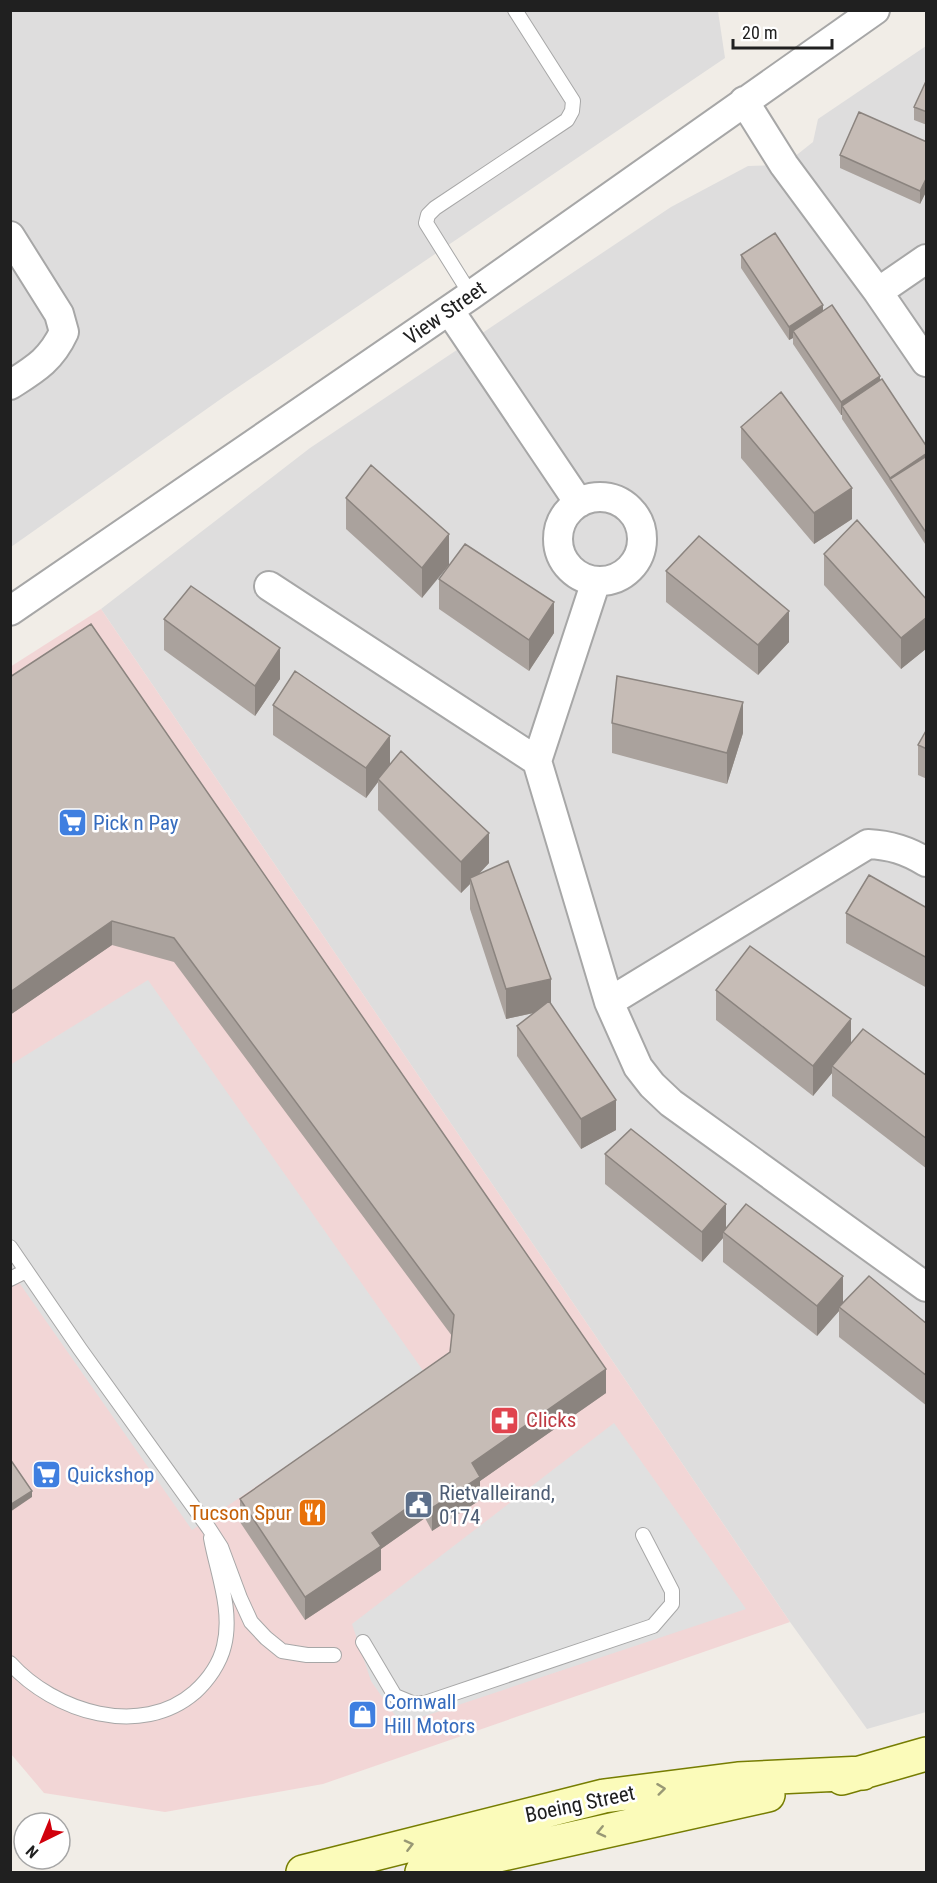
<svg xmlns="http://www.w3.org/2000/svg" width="937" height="1883" font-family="'Roboto Condensed',sans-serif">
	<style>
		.residential { fill: #dedddd }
		.commercial { fill: #f2d6d6 }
		.parking { fill: #e0e0e0 }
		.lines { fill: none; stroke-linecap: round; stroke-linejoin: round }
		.lane-casing { stroke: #a7a7a7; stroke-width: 16 }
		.street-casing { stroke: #a7a7a7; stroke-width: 32 }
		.secondary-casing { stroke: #767d02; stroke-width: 36 }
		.lane { stroke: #fff; stroke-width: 14 }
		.street { stroke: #fff; stroke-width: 28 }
		.secondary { stroke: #fbfbba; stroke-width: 33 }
		.wall { fill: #aaa29d }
		.shaded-wall { fill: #8b847f }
		.building { fill: #c6bcb6; stroke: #8b847f; stroke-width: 1.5 }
		.oneway { stroke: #989875 }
		.labels { text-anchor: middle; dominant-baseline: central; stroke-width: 5; stroke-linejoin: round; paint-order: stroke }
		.street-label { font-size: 21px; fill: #202020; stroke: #fff }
		.shop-label { font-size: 21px; fill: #366cbe; stroke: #fff; text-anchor: start }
		.health-label { font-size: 21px; fill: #be3a42; stroke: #fff; text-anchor: start }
		.service-label { font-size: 21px; fill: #4e5e75; stroke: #fff; text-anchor: start }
		.food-label { font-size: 21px; fill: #c56008; stroke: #fff; text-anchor: end }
	</style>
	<rect width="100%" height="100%" fill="#f1ede7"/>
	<path class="residential" d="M11 11H718L725 58 225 396 11 547Z
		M926 46V1712L867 1729 790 1622 101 609 310 448 671 207 748 166 784 165 813 142 818 119Z"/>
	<path class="commercial" d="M101 609 790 1622 323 1784 165 1812 44 1793 11 1754 10 667Z"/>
	<path class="parking" d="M148 980 424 1372 192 1530 11 1271 10 1065Z
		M614 1423 746 1609 401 1724 371 1681 352 1624Z"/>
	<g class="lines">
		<defs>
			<path id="lane" d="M471 295 426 223 428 215 435 208 567 120 572 111 573 101 515 10
				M10 1247 80 1349 208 1527 221 1547 240 1598 251 1622 266 1638 282 1651 307 1655H334
				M10 1279 26 1271
				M363 1642 395 1696 412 1703H425L653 1626 672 1604V1591L643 1535
				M10 1663C54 1712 141 1739 195 1692 208 1680 220 1663 224 1646 233 1610 217 1572 211 1538"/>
			<path id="street" d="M744 101 784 165 878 292 926 362
				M10 236 59 314 64 332C51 360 35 369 10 385
				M878 292 926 259
				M449 310 579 503
				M558 539a42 42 0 1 1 84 0a42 42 0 1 1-84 0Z
				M596 581 537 761 609 1002 638 1067 652 1085 671 1103 926 1287
				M269 586 537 761
				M10 611 471 295 875 10
				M609 1002 868 844C890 845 907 850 926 862"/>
			<path id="secondary" d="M842 1778 926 1754
				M303 1872 604 1796 738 1779 863 1773
				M422 1872 768 1795"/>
		</defs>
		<use href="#lane" class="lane-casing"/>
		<use href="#street" class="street-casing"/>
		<use href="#secondary" class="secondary-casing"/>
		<use href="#lane" class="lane"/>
		<use href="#street" class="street"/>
		<use href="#secondary" class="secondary"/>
	</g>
	<path class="wall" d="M927 79V125L914 120V107Z
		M927 142V190L920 204 840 168V155Z
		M741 255 823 311 880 380 927 447V547L890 490 842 419V415H841L793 344V338L789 340 741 268Z
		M741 427 852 519 814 544 741 458Z
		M346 498 449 534 422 598 346 529Z
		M824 554 927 600V648L901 669 824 585Z
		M666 571 789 642 758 675 666 602Z
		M439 579 554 633 529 671 439 609Z
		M164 619 280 679 255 716 164 650Z
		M10 677 606 1393 480 1481V1500L432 1531 425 1518 381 1549V1570L305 1620 240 1522V1499L450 1352 452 1336 174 962 112 945 10 1015Z
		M273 705 390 765 489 863 479 874 551 1005 616 1130 581 1149 517 1056V1026L534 1013 506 1019 470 909V884L461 893 378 810V782L366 798 273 735Z
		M612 723 743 733 727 784 612 753Z
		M927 729V779L918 775V745Z
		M927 908V988L846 943V913Z
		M716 990 851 1043 927 1076V1169L832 1096V1073L813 1096 716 1020Z
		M605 1154 726 1228 843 1303 927 1324V1406L839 1337V1311L817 1336 723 1262V1238L702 1262 605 1184Z"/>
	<path class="shaded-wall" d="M927 177V190L920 204V191Z
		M823 305V318L793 331V338L789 340V327Z
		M880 376V389L842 406V415H841V402Z
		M927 453V466L890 479V491V478Z
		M852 488V519L814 544V513Z
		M449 534V565L422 598V568Z
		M554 602V633L529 671V640Z
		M789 611V642L758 675V645Z
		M927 617V648L901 669V638Z
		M280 648V679L255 716V686Z
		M743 702V733L727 784V753Z
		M390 736V766L378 779V782L366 798V768Z
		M489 833V863L471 882 470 878V884L461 893V862Z
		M112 921V945L10 1015V992Z
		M551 979V1009L506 1019V989Z
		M851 1019V1050L832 1066V1073L813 1096V1066Z
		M616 1100V1130L581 1149V1119Z
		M726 1204V1234L723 1232V1238L702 1262V1232Z
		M843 1276V1306L839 1307V1311L817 1336V1306Z
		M606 1369V1393L480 1481V1500L432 1531V1508L472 1463Z
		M32 1491V1497L10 1512V1505Z
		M425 1495V1518L381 1549V1570L305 1620V1597L372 1533Z"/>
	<path class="building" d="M927 79V112L914 107Z
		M859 112 927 142V177L920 191 840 155Z
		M775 233 823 305 789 327 741 255Z
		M832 305 880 376 841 402 793 331Z
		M882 379 927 447V453L890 478 842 406Z
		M781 392 852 488 814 513 741 427Z
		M925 457 927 459V534L890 479Z
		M371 465 449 534 422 568 346 498Z
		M857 520 927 600V617L901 638 824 554Z
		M699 536 789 611 758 645 666 571Z
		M465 544 554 602 529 640 439 579Z
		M191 586 280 648 255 686 164 619Z
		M91 624 606 1369 472 1463 480 1477 432 1508 425 1495 372 1533 381 1546 305 1597 240 1499 450 1352 454 1315 174 938 112 921 10 992V677Z
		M295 671 390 736 366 768 273 705Z
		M617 676 743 702 727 753 612 723Z
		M927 729V749L918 745Z
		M401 751 489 833 461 862 378 779Z
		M508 861 551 979 506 989 470 878Z
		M869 875 927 908V958L846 913Z
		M750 946 851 1019 813 1066 716 990Z
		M549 1001 616 1100 581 1119 517 1026Z
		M863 1029 927 1076V1139L832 1066Z
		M631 1129 726 1204 702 1232 605 1154Z
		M746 1204 843 1276 817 1306 723 1232Z
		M869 1276 927 1324V1376L839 1307Z
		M10 1459 32 1491 10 1505Z"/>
	<defs><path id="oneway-chevron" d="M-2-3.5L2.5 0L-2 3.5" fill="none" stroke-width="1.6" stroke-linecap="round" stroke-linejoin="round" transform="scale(1.5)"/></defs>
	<g class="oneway">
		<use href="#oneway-chevron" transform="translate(661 1789) rotate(-7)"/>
		<use href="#oneway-chevron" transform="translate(601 1832) rotate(167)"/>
		<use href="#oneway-chevron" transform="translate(409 1845) rotate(-14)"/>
	</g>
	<defs>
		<symbol id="supermarket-square" viewBox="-11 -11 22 22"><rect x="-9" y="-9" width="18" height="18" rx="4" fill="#3f7fe0" stroke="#fff"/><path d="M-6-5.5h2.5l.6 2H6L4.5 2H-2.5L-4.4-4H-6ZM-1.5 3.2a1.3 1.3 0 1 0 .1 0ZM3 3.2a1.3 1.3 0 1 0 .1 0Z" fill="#fff"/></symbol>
		<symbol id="pharmacy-square" viewBox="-11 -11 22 22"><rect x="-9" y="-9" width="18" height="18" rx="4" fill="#e0444e" stroke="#fff"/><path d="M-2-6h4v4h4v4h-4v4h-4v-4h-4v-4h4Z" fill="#fff"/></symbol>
		<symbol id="civic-square" viewBox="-11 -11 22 22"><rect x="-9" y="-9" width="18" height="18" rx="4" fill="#5c6f8a" stroke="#fff"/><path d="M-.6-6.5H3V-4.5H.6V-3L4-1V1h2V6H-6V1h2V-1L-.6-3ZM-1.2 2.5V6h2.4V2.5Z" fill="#fff"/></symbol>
		<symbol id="restaurant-square" viewBox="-11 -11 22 22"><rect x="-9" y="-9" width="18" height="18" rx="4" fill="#e8710a" stroke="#fff"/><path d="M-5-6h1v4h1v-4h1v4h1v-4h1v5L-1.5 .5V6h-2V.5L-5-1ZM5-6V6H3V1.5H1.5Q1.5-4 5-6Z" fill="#fff"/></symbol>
		<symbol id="shop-square" viewBox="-11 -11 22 22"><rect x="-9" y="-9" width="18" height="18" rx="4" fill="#3f7fe0" stroke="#fff"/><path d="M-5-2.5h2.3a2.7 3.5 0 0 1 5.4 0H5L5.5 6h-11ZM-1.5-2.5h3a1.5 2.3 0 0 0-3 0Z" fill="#fff"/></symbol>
	</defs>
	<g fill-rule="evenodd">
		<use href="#supermarket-square" x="56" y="806" width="33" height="33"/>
		<use href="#pharmacy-square" x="488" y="1404" width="33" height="33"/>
		<use href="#supermarket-square" x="30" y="1458" width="33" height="33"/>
		<use href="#civic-square" x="402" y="1488" width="33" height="33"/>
		<use href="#restaurant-square" x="296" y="1496" width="33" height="33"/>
		<use href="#shop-square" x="346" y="1698" width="33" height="33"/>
	</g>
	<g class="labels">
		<g class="street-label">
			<text transform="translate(445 313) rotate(-35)">View Street</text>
			<text transform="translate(580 1804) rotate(-12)">Boeing Street</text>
		</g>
		<g class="shop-label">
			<text x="93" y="823">Pick n Pay</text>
			<text x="67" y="1475">Quickshop</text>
			<text x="384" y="1702">Cornwall<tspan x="384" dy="24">Hill Motors</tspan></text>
		</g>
		<g class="health-label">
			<text x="526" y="1420">Clicks</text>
		</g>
		<g class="service-label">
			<text x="439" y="1493">Rietvalleirand,<tspan x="439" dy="24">0174</tspan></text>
		</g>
		<g class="food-label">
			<text x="292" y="1513">Tucson Spur</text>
		</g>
	</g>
	<rect width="937" height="1883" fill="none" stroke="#202020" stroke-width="24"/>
	<g transform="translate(42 1841) rotate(223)"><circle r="28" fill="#ffffff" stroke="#a6a6a6" stroke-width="1.5"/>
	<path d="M0-4.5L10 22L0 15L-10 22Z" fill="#d1000c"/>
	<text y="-9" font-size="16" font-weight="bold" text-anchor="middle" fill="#202020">N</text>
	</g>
	<path d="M733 39v9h99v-9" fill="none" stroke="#202020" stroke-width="3"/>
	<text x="742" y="39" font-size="18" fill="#202020" stroke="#ffffff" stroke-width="4.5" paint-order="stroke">20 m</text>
</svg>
